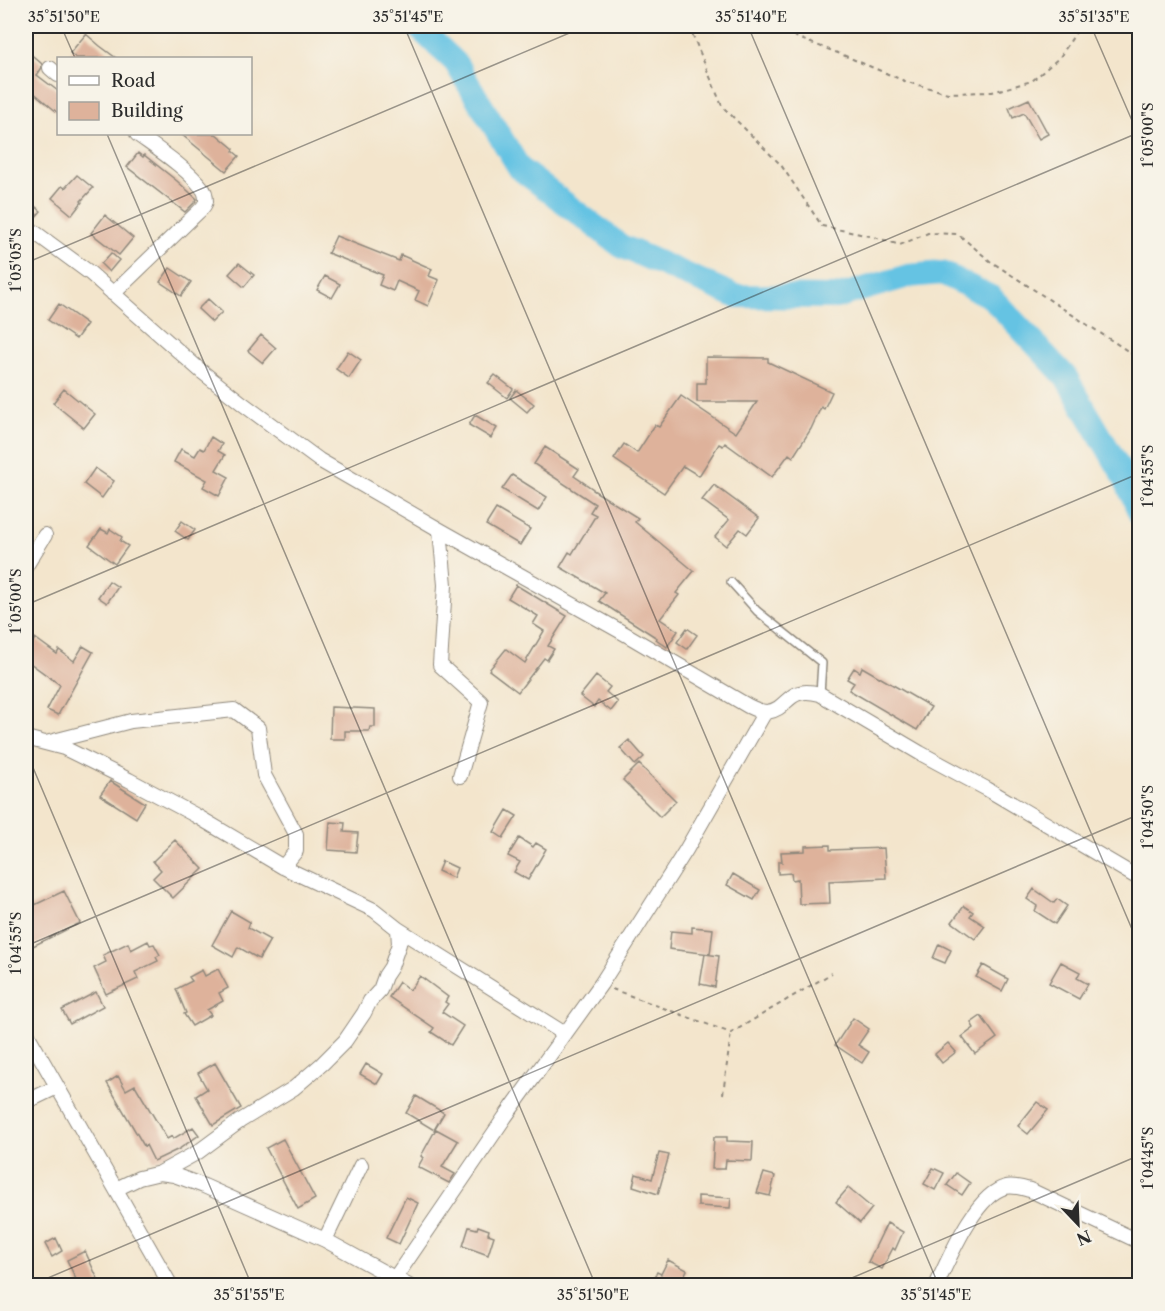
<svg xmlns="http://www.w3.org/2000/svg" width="1165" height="1311" font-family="'Libre Caslon Text',serif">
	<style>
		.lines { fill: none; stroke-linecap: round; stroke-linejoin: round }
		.river { stroke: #65c3e3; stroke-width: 24 }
		.building { fill: #deb29b }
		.lane-casing { stroke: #8f887c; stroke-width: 10 }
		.street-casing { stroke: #8f887c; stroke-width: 16 }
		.path { stroke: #8f887c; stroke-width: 2; stroke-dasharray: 4.5 4.5; stroke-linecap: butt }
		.lane { stroke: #fff; stroke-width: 7 }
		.street { stroke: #fff; stroke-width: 14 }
		.ticks { fill: none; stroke: #2b2b2b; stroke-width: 1.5; stroke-opacity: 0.45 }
		.neatline { fill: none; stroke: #2b2b2b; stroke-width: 2 }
		.ticks-label { font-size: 15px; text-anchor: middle; fill: #2b2b2b }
	</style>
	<rect width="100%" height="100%" fill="#f7f3e8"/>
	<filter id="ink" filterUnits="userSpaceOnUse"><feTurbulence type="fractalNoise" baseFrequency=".0167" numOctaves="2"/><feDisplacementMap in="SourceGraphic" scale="12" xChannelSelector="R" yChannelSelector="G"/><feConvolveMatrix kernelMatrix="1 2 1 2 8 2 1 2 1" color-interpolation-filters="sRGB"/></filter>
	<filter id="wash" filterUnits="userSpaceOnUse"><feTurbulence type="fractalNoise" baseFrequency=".008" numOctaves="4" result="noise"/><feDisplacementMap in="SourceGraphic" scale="24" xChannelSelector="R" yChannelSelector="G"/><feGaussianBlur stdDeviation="1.35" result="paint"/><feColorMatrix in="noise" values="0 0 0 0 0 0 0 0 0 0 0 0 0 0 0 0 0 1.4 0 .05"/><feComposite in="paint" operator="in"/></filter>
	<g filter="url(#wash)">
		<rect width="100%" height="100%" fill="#f3e5cc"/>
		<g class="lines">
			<path class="river" d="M417 26 455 62 520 169 621 246 735 296 836 297 908 276 942 273 991 297 1066 377 1125 478 1140 514"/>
		</g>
		<g id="blocks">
			<path class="building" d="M86 34 100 46 116 58H76L70 53Z
				M26 50 42 64 41 69 37 75 58 91V113L27 87 26 89Z
				M1029 99 1048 134 1039 139 1024 113 1013 118 1009 108Z
				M181 134H216L234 149 233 151 239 156 226 171Z
				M138 153 143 157 144 155 177 181 197 199 196 201 185 212 127 167Z
				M77 175 93 188 81 201 82 202 72 215 52 198 62 186 65 188Z
				M26 199 41 211 34 219 26 212Z
				M105 215 133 238 119 255 91 233Z
				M336 236 399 261 401 255 432 269 429 276 439 280 428 306 415 300 419 291 397 281 393 291 379 285 383 275 328 253Z
				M111 253 119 260 109 272 101 264Z
				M239 263 254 275 244 287 229 274Z
				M170 268 191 282 181 296 160 282Z
				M325 276 340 284 332 298 317 290Z
				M208 299 222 312 212 322 198 309Z
				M59 304 87 324 76 339 48 320Z
				M261 335 276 348 263 363 248 351Z
				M348 351 361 360 349 378 336 369Z
				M706 357 768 358V362L832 392 824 409 821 407 811 429 793 457 789 454 772 477 725 443 723 446 719 444 699 476 683 466 664 493 614 459 624 444 637 453 655 425 659 427 681 396 736 433 757 402H697V383H706Z
				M495 375 513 389 507 398 488 383Z
				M64 389 95 414 84 428 53 403Z
				M516 390 534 404 527 412 510 398Z
				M475 415 497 428 491 438 469 425Z
				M211 437 222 444 218 451 225 455 216 470 229 477 219 496 203 487 207 480 174 462 181 449 195 456 200 448 204 450Z
				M545 447 579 469 574 476 593 489V490L638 518 635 522 694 571 676 593 679 595 660 619 678 631 667 647 656 639 657 638 599 601 605 593 560 567 569 552 572 554 596 515 590 512 595 504 534 464Z
				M95 468 114 481 102 498 84 484Z
				M512 475 547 497 538 511 502 489Z
				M714 485 759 518 747 534 740 529 726 546 715 537 729 520 702 500Z
				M496 509 530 529 520 545 486 525Z
				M182 521 195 530 188 540 175 531Z
				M101 529 108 533 110 529 122 537 120 541 128 546 115 564 89 545Z
				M109 581 118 587 107 603 98 597Z
				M516 585 567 616 548 646 554 649 547 660 544 658 518 692 489 670 506 649 525 663 544 631 533 624 538 616 508 598Z
				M687 628 697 635 687 649 677 642Z
				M35 638 57 654 59 650 74 661 83 646 93 652 58 715 47 710 60 685 26 660V639L32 644Z
				M862 667 931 707 917 730 849 690 854 683 847 679 854 668 860 672Z
				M596 676 610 687 606 692 618 702 611 711 598 701 594 707 580 696Z
				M331 707 375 709V727H370L369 731H345V739H330Z
				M629 740 644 757 635 765 620 748Z
				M639 764 676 801 660 817 623 780Z
				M110 781 145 803 136 818 100 795Z
				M507 810 517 816 503 838 494 832Z
				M330 822 345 823 344 832 358 833 356 852 328 850Z
				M519 838 533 847 536 843 546 849 528 880 514 872 520 862 508 856Z
				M175 840 203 869 173 898 153 878 161 870 153 861Z
				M830 845V850L884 848 886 878 829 881 830 903 799 904 798 879 792 880 791 873 778 874V862H782L781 852 805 851V846Z
				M442 861 457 868 453 878 438 871Z
				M733 874 760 890 754 900 727 885Z
				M1034 889 1054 903 1057 899 1067 906 1055 924 1035 911 1037 906 1027 899Z
				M64 891 80 923 33 946 26 930V909Z
				M964 906 973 912 970 916 985 926 975 939 952 922Z
				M231 911 250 922 248 928 270 940 259 959 238 947 233 957 212 945Z
				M692 927 713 929 710 954 669 949 671 931 692 933Z
				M148 941 150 945 154 944 160 955 156 957 158 961 135 972 138 979 106 994 94 968 106 962 103 955 128 943 131 950Z
				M939 944 951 950 945 963 933 958Z
				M705 954 719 956 715 987 700 984Z
				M1061 962 1080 972 1077 978 1088 984 1079 999 1049 983Z
				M983 965 1008 979 1002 991 976 977Z
				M218 969 228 988 219 993 223 1001 207 1010 211 1015 192 1026 184 1014 186 1013 176 989 192 981 189 977 202 970 205 976Z
				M420 976 448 997 445 1002 448 1004 442 1012 463 1026 451 1045 431 1032 434 1028 389 997 399 982 410 990Z
				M96 992 103 1006 70 1024 62 1010Z
				M981 1016 997 1038 975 1054 962 1037 974 1028 971 1023Z
				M853 1018 869 1029 858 1045 869 1052 862 1063 835 1045Z
				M948 1043 956 1052 942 1063 935 1054Z
				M215 1063 241 1108 213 1125 196 1096 207 1089 198 1073Z
				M366 1064 383 1074 377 1084 360 1074Z
				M118 1076 126 1090 135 1085 167 1139 172 1136 173 1139 193 1127 199 1135 179 1149 154 1161 146 1145 144 1146 107 1083Z
				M416 1096 444 1113 434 1130 406 1113Z
				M1037 1102 1048 1110 1028 1134 1018 1126Z
				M436 1129 458 1141 442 1167 455 1174 449 1183 418 1167 423 1158 421 1156Z
				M714 1137H727V1141L753 1142 752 1161 726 1160 725 1169H712Z
				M283 1139 315 1199 298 1209 266 1148Z
				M659 1153 669 1155 658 1194 633 1186 636 1174 652 1179Z
				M933 1168 944 1173 935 1190 924 1184Z
				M764 1173 775 1176 770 1196 757 1193Z
				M956 1173 970 1183 962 1195 947 1185Z
				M848 1188 872 1208 860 1223 836 1202Z
				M698 1196 731 1198 730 1208 698 1206Z
				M406 1197 418 1203 399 1244 386 1238Z
				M887 1223 903 1232 895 1250 893 1248 882 1269 868 1262Z
				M478 1226 489 1230 488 1234 494 1236 488 1255 463 1246 469 1227 477 1229Z
				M56 1238 62 1251 52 1257 45 1244Z
				M85 1251 101 1286H79L67 1260Z
				M668 1260 687 1270 680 1284 683 1286H650L657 1272 661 1274Z"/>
		</g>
	</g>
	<g filter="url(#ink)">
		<use href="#blocks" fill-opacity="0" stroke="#8f887c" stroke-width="1.5"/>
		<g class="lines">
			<defs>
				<path id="lane" d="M731 582 757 611 822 663 820 694"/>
				<path id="street" d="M50 68 58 75
					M26 226 90 273 201 371 243 404 319 460 440 530 627 635 748 706C754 709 760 712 767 712 790 709 786 685 820 694L920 753 987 789 1140 879
					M113 294 195 215C199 211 205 207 206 201 206 196 205 191 202 188 188 169 156 148 137 134
					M440 530 445 585 440 665 481 702 460 776
					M26 566 45 535
					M26 738 64 748 129 780 195 815 283 867 374 910 398 929 399 944 391 967 385 976 380 990 370 1001 364 1013 345 1041 322 1064 294 1088 240 1121 198 1152 160 1173
					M46 743 131 721 234 710 258 728 264 775 296 834V851L283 867
					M398 929 565 1034
					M26 1032 171 1286
					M26 1104 28 1101 57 1087
					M116 1189 139 1178 160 1173 174 1175 204 1186 325 1240 409 1286
					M325 1240 361 1165
					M395 1278 505 1117 601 984 686 850 765 712
					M936 1286C949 1259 975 1194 1006 1187 1014 1185 1022 1188 1030 1190L1140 1242"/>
			</defs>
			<use href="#lane" class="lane-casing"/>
			<use href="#street" class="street-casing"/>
			<path class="path" d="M689 26 722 106 781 165 822 226 874 237 900 245 928 233 958 234 990 261 1140 359
				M778 26 798 38 843 55 907 82 948 93 992 92 1032 81 1060 57 1080 26
				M612 989 731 1033 832 973
				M723 1094 731 1033"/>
			<use href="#lane" class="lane"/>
			<use href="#street" class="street"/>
		</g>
	</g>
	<path class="ticks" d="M61 26 75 58M404 26 939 1286M748 26 1140 948M1091 26 1140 139M107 134 596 1286M26 263 586 26M26 605 1140 132M26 751 252 1286M26 946 1140 473M29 1286 1140 814M833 1286 1140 1155"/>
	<rect width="1165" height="1311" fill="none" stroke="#f7f3e8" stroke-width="66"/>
	<rect x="57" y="57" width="195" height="78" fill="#f7f3e8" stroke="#a5a39c" stroke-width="1.5"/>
	<rect x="69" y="76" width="30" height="9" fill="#ffffff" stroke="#a5a39c" stroke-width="1.5"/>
	<text x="111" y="87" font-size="18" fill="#2b2b2b">Road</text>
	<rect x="69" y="102" width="30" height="18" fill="#deb29b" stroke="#a5a39c" stroke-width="1.5"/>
	<text x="111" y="117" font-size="18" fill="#2b2b2b">Building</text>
	<g transform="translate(1078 1224) rotate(157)" stroke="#f7f3e8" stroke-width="4.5" paint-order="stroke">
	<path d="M0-4.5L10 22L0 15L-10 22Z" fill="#2b2b2b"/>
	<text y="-9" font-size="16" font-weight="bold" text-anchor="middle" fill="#2b2b2b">N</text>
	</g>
	<rect x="33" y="33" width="1099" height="1245" class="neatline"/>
	<g class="ticks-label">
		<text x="64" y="22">35°51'50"E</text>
		<text x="408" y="22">35°51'45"E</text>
		<text x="751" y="22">35°51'40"E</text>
		<text x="1094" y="22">35°51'35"E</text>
		<text transform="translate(1148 135) rotate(-90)" y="5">1°05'00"S</text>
		<text transform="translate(16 260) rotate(-90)" y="5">1°05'05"S</text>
		<text transform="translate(1148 476) rotate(-90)" y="5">1°04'55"S</text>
		<text transform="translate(16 601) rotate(-90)" y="5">1°05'00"S</text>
		<text transform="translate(1148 817) rotate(-90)" y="5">1°04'50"S</text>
		<text transform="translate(16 943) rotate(-90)" y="5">1°04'55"S</text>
		<text transform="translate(1148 1158) rotate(-90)" y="5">1°04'45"S</text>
		<text x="249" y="1300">35°51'55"E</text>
		<text x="593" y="1300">35°51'50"E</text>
		<text x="936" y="1300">35°51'45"E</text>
	</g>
</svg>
